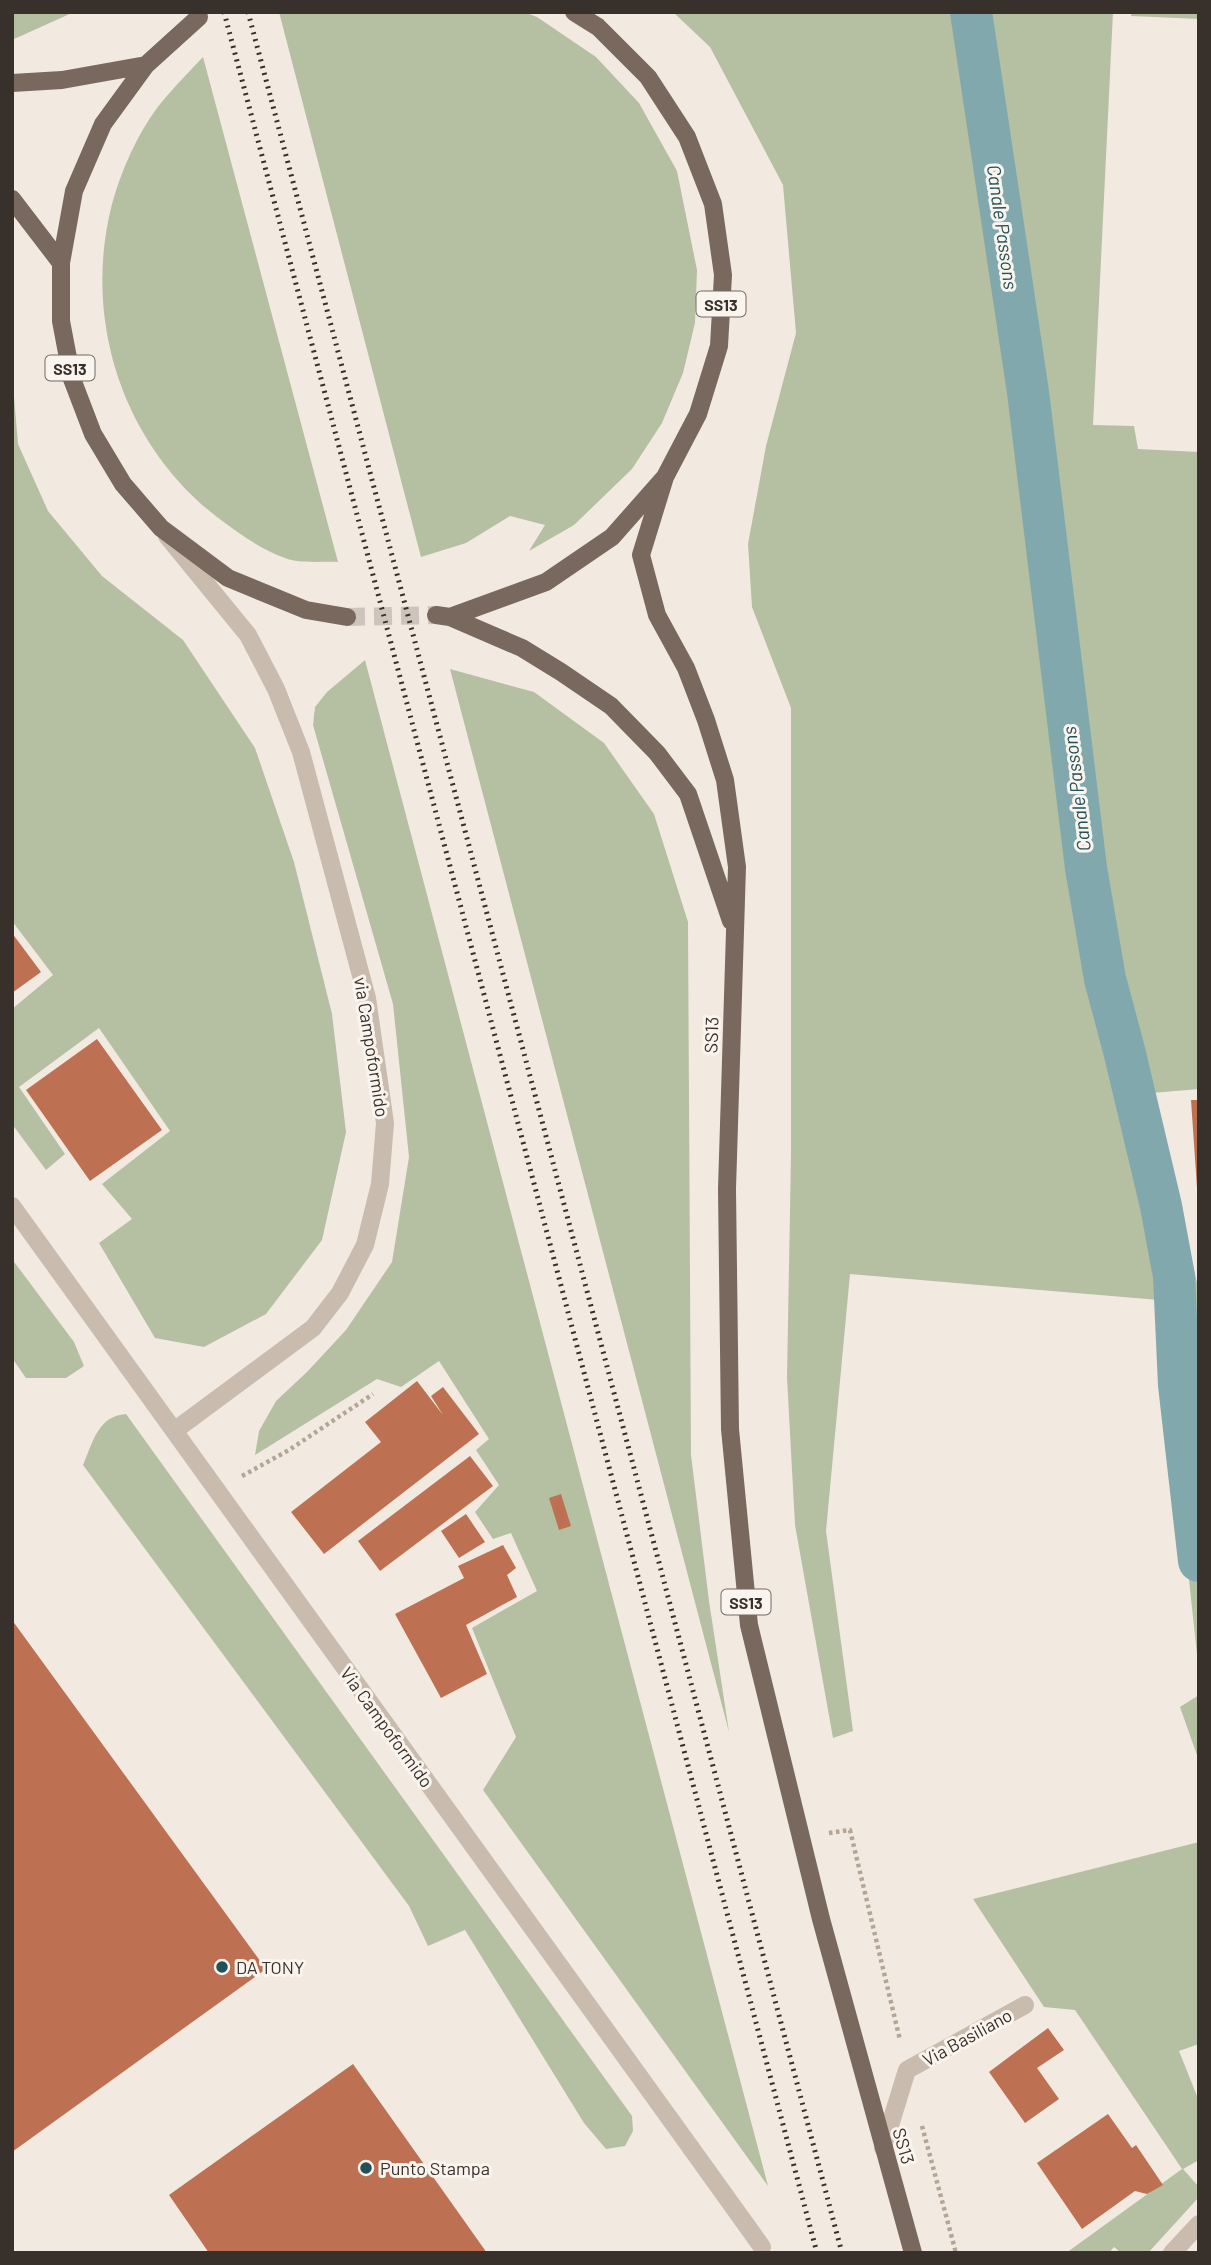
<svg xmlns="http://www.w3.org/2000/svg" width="1211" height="2265" font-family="Barlow,sans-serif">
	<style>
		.green { fill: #b4c0a1 }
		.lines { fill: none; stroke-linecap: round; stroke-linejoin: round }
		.canal { stroke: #81a9ad; stroke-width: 42 }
		.building { fill: #be7152 }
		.primary-tunnel { stroke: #cdc5bc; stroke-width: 18; stroke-dasharray: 18 9; stroke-linecap: butt }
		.path { stroke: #b5a597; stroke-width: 4.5; stroke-dasharray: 3.5 3.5; stroke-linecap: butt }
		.service { stroke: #c9bbad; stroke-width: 18 }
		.minor { stroke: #c9bbad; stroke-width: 18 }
		.primary { stroke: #79685d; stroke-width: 18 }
		.rail { stroke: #38302b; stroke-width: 5; stroke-dasharray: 2 5; stroke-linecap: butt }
		.poi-dot { fill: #235157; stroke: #f9f4ed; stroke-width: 2.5 }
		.labels { text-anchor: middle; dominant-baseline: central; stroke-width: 6; stroke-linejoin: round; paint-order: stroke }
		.shield { fill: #f9f4ed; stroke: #726b65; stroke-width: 2 }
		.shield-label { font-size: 16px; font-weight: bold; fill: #38302b }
		.street-label { font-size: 18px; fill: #38302b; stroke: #f9f4ed }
		.poi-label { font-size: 18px; fill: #38302b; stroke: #f9f4ed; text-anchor: start }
		.water-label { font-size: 19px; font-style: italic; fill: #235157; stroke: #f9f4ed }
	</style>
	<rect width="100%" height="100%" fill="#f2eae0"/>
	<path class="green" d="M12 12H74L12 40Z
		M279 12H524L537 17 596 57 639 103 677 171 697 270 695 323 683 373 662 423 632 469 574 525 529 551 545 525 510 516 466 543 421 557Z
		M673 12H1113L1093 425 1134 426 1138 449 1199 452V1089L1152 1093 1199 1291V1673L1159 1300 850 1274 826 1531 853 1731 833 1738 795 1525 787 1378 791 1154V708L752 607 748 544 766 446 796 333 783 185 710 47Z
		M1132 12H1199V19L1131 16Z
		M203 57 338 562C322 561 300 564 285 558 260 549 238 533 217 517 123 444 82 320 112 204 121 171 137 135 157 108 171 90 188 73 203 57Z
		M12 372 18 444 48 511 102 576 183 640 255 748 294 862 332 1014 346 1132 322 1240 266 1314 204 1347 155 1338 99 1243 132 1219 102 1184 170 1131 99 1028 19 1087 65 1154 46 1170 12 1124V1009L53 975 12 921Z
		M365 660 768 2186 483 1790 516 1737 472 1628 537 1591 511 1533 493 1539 475 1512 499 1485 476 1450 489 1439 439 1361 401 1387 377 1379 255 1455 259 1431 276 1401 307 1372 346 1330 392 1262 409 1157 393 1004 313 725 315 707 327 692Z
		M450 669 534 692 604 743 654 814 688 922 691 1455 709 1601 729 1732Z
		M12 1259 74 1342 84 1366 66 1378H26L12 1358Z
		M126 1414 632 2116 633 2131 625 2146 606 2149 584 2123 465 1930 428 1946 409 1906 83 1465C93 1442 98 1416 126 1414Z
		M1199 1695V1761L1180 1707Z
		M1199 1842V2044L1179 2051 1199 2101V2160L1183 2169 1199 2187V2197L1148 2253H1121L1114 2247 1109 2253H1066L1182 2169 1075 2010 1044 2007 973 1899Z"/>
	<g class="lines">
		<path class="canal" d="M971 12 1028 392 1086 868 1105 979 1124 1050 1161 1206 1174 1276 1179 1385 1199 1561"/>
	</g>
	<path class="building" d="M12 933 41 972 12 993Z
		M97 1039 162 1130 90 1181 26 1090Z
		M1191 1100H1199V1188H1197Z
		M417 1381 443 1415 431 1396 443 1387 479 1434 324 1554 291 1512 381 1442 365 1422Z
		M470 1456 493 1486 380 1571 358 1541Z
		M561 1494 571 1526 559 1530 549 1498Z
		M466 1514 485 1542 459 1558 441 1531Z
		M503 1545 516 1568 507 1575 517 1597 466 1625 487 1674 441 1698 395 1614 464 1578 458 1566Z
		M12 1620 266 1969 12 2152Z
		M1048 2028 1064 2050 1037 2068 1059 2099 1025 2123 989 2072Z
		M353 2064 487 2253H209L169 2195Z
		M1108 2114 1132 2148 1136 2145 1163 2185 1147 2194 1135 2191 1082 2229 1037 2163Z"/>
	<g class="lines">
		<path class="primary-tunnel" d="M347 617 436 615"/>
		<path class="path" d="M242 1476 289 1450 373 1394
			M829 1833 850 1830 900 2040
			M922 2126 956 2253"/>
		<path class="service" d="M691 2148 762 2247
			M883 2148 907 2070 1025 2005
			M1172 2253 1199 2224"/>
		<path class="minor" d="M167 536 248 635 276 689 301 752 367 998 385 1123 380 1184 365 1245 340 1293 313 1328 174 1431
			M12 1206 691 2148"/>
		<path class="primary" d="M199 17 146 65 103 124 74 191 61 263V321L72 379 93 434 123 484 161 528 228 578 306 610 347 617
			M12 83 62 80 146 65
			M12 199 61 263
			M665 477 641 555 657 615 686 668 706 720 725 780 737 867 727 1189 730 1429 749 1625 821 1919 913 2253
			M436 615 450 617 546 582 612 537 665 477 698 414 719 346 723 275 713 204 687 137 648 77 598 27 574 12
			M450 617 522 648 561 672 611 706 657 753 688 794 731 921"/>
		<path class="rail" d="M224 12 817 2253
			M248 12 842 2253"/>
	</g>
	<g class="poi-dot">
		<circle cx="222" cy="1967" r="7"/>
		<circle cx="366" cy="2168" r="7"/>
	</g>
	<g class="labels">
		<g class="shield">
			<rect x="696.5" y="291.5" width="49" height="25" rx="5"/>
			<rect x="45.5" y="355.5" width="49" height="25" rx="5"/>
			<rect x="721.5" y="1589.5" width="49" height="25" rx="5"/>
		</g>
		<g class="shield-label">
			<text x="721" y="304">SS13</text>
			<text x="70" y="368">SS13</text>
			<text x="746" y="1602">SS13</text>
		</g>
		<g class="street-label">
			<text transform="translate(711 1035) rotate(-88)">SS13</text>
			<text transform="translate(372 1047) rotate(81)">via Campoformido</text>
			<text transform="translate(387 1727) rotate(54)">Via Campoformido</text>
			<text transform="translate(967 2037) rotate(-29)">Via Basiliano</text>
			<text transform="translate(904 2146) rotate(74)">SS13</text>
		</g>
		<g class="poi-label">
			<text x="236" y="1967">DA TONY</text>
			<text x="380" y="2168">Punto Stampa</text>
		</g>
		<g class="water-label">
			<text transform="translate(1003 227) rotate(82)">Canale Passons</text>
			<text transform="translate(1076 789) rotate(-97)">Canale Passons</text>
		</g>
	</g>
	<rect width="1211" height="2265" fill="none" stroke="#38302b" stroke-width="28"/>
</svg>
